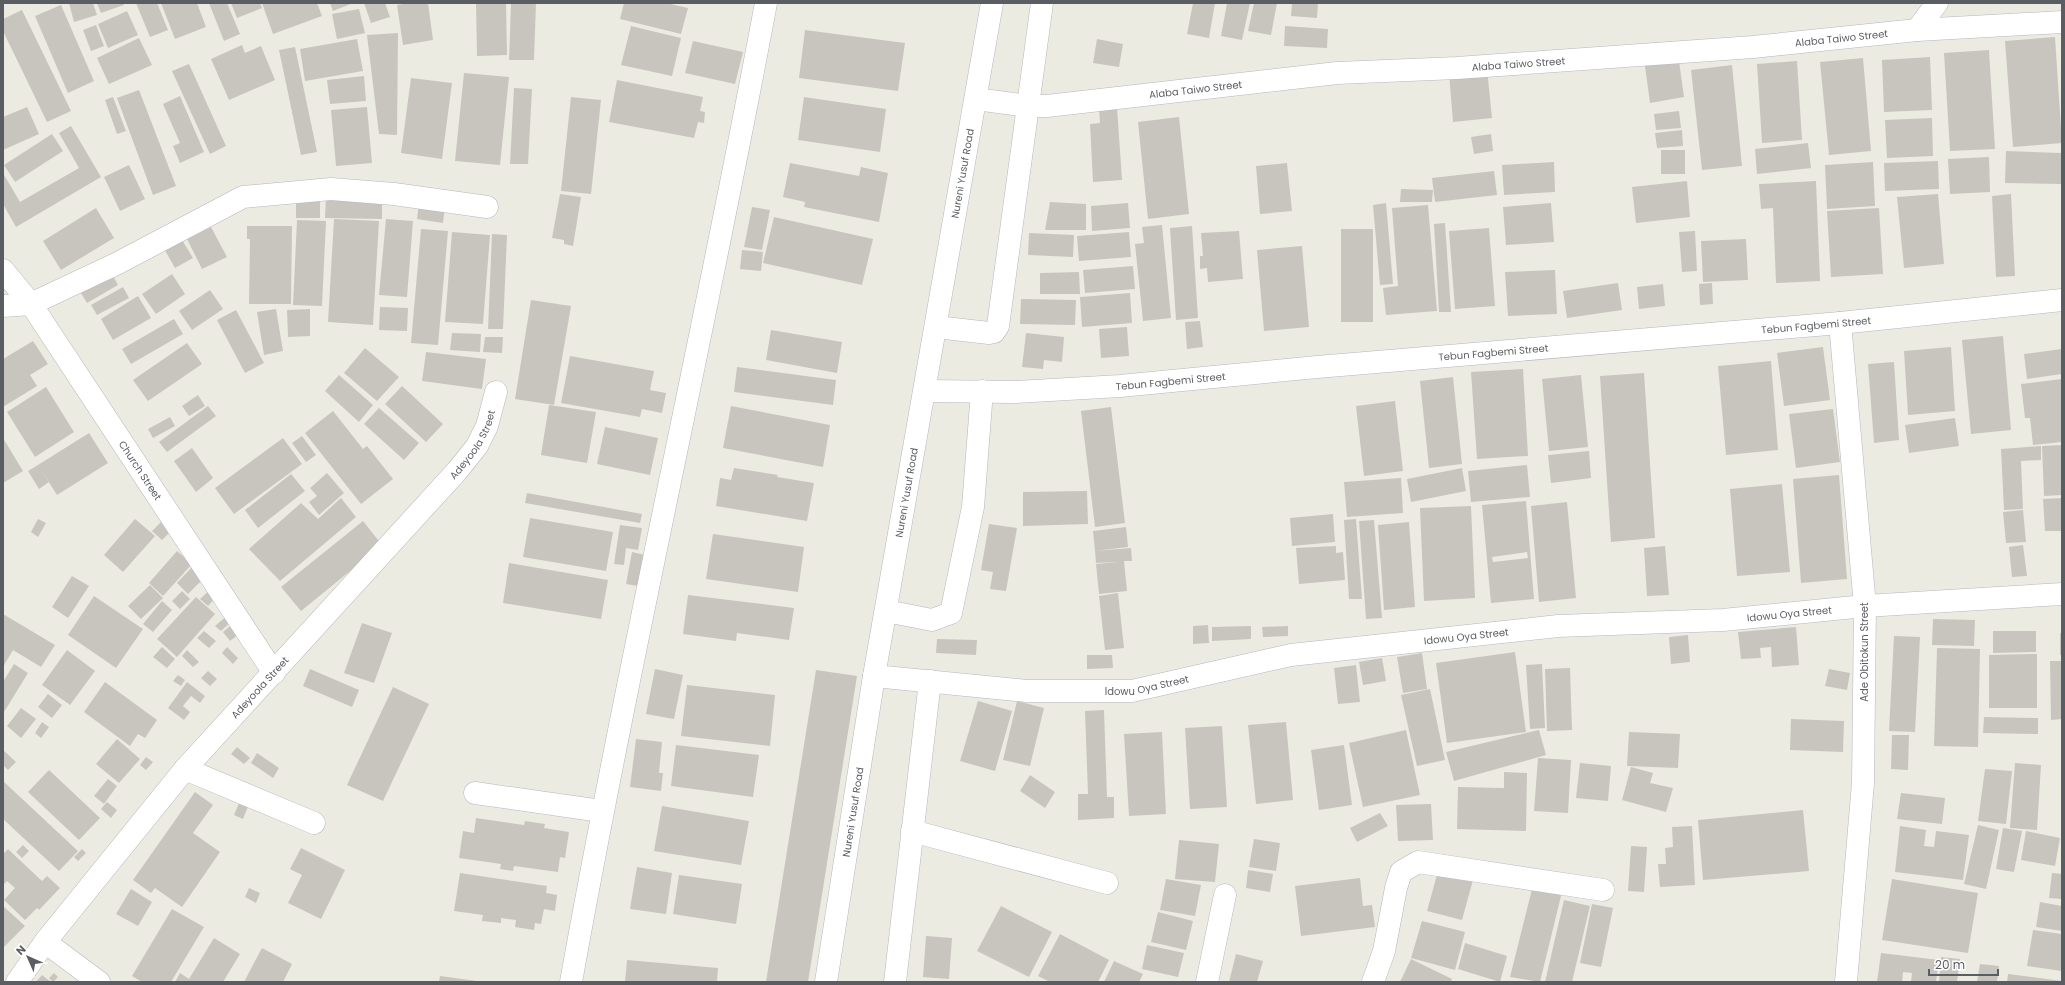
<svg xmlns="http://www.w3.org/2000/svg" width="2065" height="985" font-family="Poppins,sans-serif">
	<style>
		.building { fill: #c8c5bf; fill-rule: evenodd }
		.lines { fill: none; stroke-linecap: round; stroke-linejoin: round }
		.minor-casing { stroke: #b4b7bc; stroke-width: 23 }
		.minor { stroke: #fff; stroke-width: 22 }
		.labels { text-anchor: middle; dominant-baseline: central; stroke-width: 3; stroke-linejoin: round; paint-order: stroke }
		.street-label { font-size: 10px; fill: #5a5d62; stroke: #fff }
	</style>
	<rect width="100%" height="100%" fill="#ecebe2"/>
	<path class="building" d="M69 3H93L97 15 74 22Z
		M97 3H123L124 5 101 13Z
		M136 3H157L168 30 150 37Z
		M161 3H197L206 27 175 39Z
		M209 3H227L240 34 224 41Z
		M231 3H260L262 8 237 18Z
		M262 3H317L322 16 273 34Z
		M330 3H353L333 11Z
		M364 3H385L390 17 371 23Z
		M409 3H428L433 40 403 45 397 5Z
		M476 3H506L507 55 477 56Z
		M511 3H536L534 60H509Z
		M624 3H666L688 8 681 34 620 19Z
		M1193 3H1215L1209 38 1187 34Z
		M1227 3H1250L1242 40 1221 36Z
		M1254 3H1277L1271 35 1248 31Z
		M1292 3H1318L1317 18 1291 16Z
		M61 5 94 81 68 93 35 16Z
		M359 9 365 33 337 39 332 14Z
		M22 10 71 111 47 122 3 31V19Z
		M127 11 138 35 108 48 98 24Z
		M96 25 104 46 91 51 83 30Z
		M631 26 681 38 672 76 621 65Z
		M1285 26 1328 29 1327 48 1284 46Z
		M805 30 905 43 898 91 799 78Z
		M398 33 397 135 379 134 367 35Z
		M2055 37 2062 143 2013 147 2005 41Z
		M139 38 152 65 109 84 97 58Z
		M357 39 363 71 305 81 300 49Z
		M1097 39 1123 44 1119 67 1093 63Z
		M693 41 743 52 735 84 685 73Z
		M242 45 245 53 261 46 275 80 229 100 211 59Z
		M295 47 317 152 301 155 279 50Z
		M1989 50 1995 149 1950 151 1944 53Z
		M1930 57 1932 110 1884 112 1882 60Z
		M1863 58 1871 151 1829 155 1820 62Z
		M1679 61 1684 97 1650 103 1645 66Z
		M1797 61 1802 140 1762 143 1757 64Z
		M189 64 226 146 210 154 172 71Z
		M1732 65 1742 166 1702 170 1691 70Z
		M1487 69 1492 118 1453 122 1449 73Z
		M464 73 509 77 500 165 455 161Z
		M364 76 366 101 330 104 327 80Z
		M411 78 452 83 442 159 401 153Z
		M617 80 703 97 700 111 705 112 704 123 698 122 694 138 609 122Z
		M514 88 532 89 528 164H510Z
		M139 90 176 186 153 195 117 98Z
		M180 96 204 152 180 163 173 146 180 143 163 104Z
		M113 97 126 131 117 134 105 100Z
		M571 97 601 100 591 194 561 191Z
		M804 97 886 109 880 152 798 140Z
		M27 107 39 134 3 150V117Z
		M367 107 372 163 336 166 331 110Z
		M1117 107 1122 180 1093 182 1090 124 1100 123 1099 108Z
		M1679 111 1681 128 1656 130 1654 114Z
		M1179 117 1189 214 1148 219 1138 122Z
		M1932 118 1933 156 1887 158 1885 120Z
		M71 126 101 177 16 227 3 204V173L20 202 79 168 59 133Z
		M1682 130 1683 146 1657 148 1655 133Z
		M52 134 63 151 15 182 4 165Z
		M1491 134 1493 151 1474 154 1471 137Z
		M1808 143 1811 168 1757 174 1755 149Z
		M1661 150H1685V174H1661Z
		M2006 151 2062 153V184L2005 183Z
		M1989 157 1990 192 1950 194 1948 159Z
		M1938 161 1939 189 1885 191 1884 163Z
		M1554 162 1555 192 1504 195 1502 165Z
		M1873 162 1875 206 1827 209 1825 165Z
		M790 163 859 176 861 167 888 173 879 222 804 207 805 202 783 197Z
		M1287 163 1292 211 1260 214 1256 166Z
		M129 165 145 199 120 211 104 177Z
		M1494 171 1497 195 1435 202 1432 178Z
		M1687 181 1690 217 1636 223 1632 187Z
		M1816 181 1820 281 1776 283 1773 208 1761 209 1759 184Z
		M1401 189 1433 190 1432 202H1400Z
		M560 194 581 197 573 246 564 244V240L552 238Z
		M1938 194 1944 264 1904 268 1897 197Z
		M2011 194 2015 276 1996 277 1992 196Z
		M326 196 382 198V219L325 218Z
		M296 197H320V218H296Z
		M1050 202 1086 204V230H1045Z
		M419 203 445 206 443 223 417 219Z
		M1128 203 1130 228 1092 231 1091 206Z
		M1386 203 1393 284 1380 285 1373 205Z
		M1551 203 1554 242 1506 245 1503 207Z
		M1428 205 1437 311 1386 315 1383 288 1398 286 1392 208Z
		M752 207 770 210 762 250 744 247Z
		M96 208 114 238 61 270 43 241Z
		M1879 208 1883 274 1831 277 1827 211Z
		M774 217 873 239 862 285 763 263Z
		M334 219 379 221 373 325 328 322Z
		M386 219 413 221 407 297 379 295Z
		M297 220 326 221 322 306 293 305Z
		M1445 223 1451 312H1439L1434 224Z
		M1162 225 1171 318 1143 321 1135 244 1144 243 1142 227Z
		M247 226H292L291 304H249L250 239H247Z
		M1192 226 1198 318 1176 320 1170 228Z
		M211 227 227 257 202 269 187 239Z
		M1489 228 1495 306 1455 309 1449 231Z
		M421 229 448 231 438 345 411 343Z
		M1341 229H1373V322H1341Z
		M1239 231 1243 279 1208 282 1207 268 1200 269V256H1203L1201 233Z
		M1695 231 1697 271 1682 272 1679 232Z
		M452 232 490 235 483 324 445 322Z
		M1129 232 1131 257 1079 261 1077 236Z
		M1029 233 1074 235 1073 257 1028 255Z
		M492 234 507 235 503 329H488Z
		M179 235 193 258 175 268 162 245Z
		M1746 239 1748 280 1703 282 1701 241Z
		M1302 246 1309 327 1264 331 1257 250Z
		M742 250 763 252 761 271 740 269Z
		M1133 266 1135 289 1085 293 1083 270Z
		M1555 270 1557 314 1508 316 1505 272Z
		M111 272 118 285 87 303 79 290Z
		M1079 272 1080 294H1040V273Z
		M172 274 185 294 156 314 142 294Z
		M1618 283 1622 310 1567 318 1563 291Z
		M1712 283 1713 304 1700 305 1699 284Z
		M1663 284 1665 306 1639 309 1637 287Z
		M123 287 129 298 97 315 91 305Z
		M210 290 223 309 192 330 179 311Z
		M1130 293 1132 323 1082 327 1080 297Z
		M138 296 151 318 113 340 101 319Z
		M1021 299 1076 300 1075 325 1020 324Z
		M531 300 571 306 554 405 515 399Z
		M380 307 408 308 407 331 379 330Z
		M276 309 283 351 264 355 257 312Z
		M310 309V336L288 337 287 310Z
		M236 310 264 363 245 373 217 320Z
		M174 319 183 334 131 364 122 349Z
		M1200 321 1203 347 1187 349 1185 322Z
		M1127 327 1129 356 1101 358 1099 329Z
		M771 330 842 342 837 373 766 360Z
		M452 333 481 334 480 352 450 350Z
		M1026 333 1064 337 1062 362 1044 360 1043 369 1022 367Z
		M2003 336 2011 430 1971 434 1962 340Z
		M485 337H503L502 353 483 352Z
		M33 341 48 364 30 375 37 386 3 407V359Z
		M187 343 202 364 148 401 133 380Z
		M1823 347 1830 400 1784 406 1777 353Z
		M1951 347 1955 411 1908 415 1904 351Z
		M365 348 399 377 377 401 344 373Z
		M2062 349V374L2027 379 2024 354Z
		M426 352 486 359 482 389 422 381Z
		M570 356 654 371 650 390 666 393 662 413 642 409 640 417 561 403Z
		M1771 361 1778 450 1726 455 1718 366Z
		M1894 362 1899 440 1874 443 1868 364Z
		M737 367 836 380 833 405 734 392Z
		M1523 369 1528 456 1477 459 1471 372Z
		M1644 373 1655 538 1611 542 1600 376Z
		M339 375 373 405 359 422 325 391Z
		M1581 375 1588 447 1549 451 1542 379Z
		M1453 377 1462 464 1429 468 1420 381Z
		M2062 379V442L2033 445 2030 418H2025L2021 384Z
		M402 386 443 424 426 442 385 404Z
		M46 387 74 432 35 457 7 412Z
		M198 395 205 406 189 416 182 406Z
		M1395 401 1403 471 1364 476 1356 406Z
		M549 405 596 412 587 463 541 455Z
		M208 406 216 416 167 452 159 442Z
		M731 406 830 425 823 467 723 448Z
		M1111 407 1125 523 1095 527 1081 411Z
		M379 408 419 443 404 460 364 424Z
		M1833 409 1840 462 1796 468 1789 414Z
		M333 411 363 449 367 446 393 479 361 504 305 433Z
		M170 417 175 426 153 438 148 429Z
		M1955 418 1959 446 1909 453 1905 425Z
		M605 427 658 438 650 475 597 464Z
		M89 433 108 463 57 495 38 465Z
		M302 436 316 455 306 462 292 443Z
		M3 438 23 471 3 483Z
		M283 438 302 464 234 514 215 488Z
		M2062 445V495L2044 496 2042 446Z
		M2041 446V460L2021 461 2023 509 2004 510 2001 449Z
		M192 448 213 478 196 492 174 461Z
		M1589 451 1591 478 1551 483 1548 455Z
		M38 465 49 482 39 489 28 471Z
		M1527 465 1530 497 1471 502 1468 471Z
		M734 468 778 475 777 477 814 483 807 521 716 506 720 478 731 480Z
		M1462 468 1466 491 1411 502 1407 479Z
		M327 473 344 493 319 515 309 502 317 496 310 488Z
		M291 474 305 491 258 528 245 510Z
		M1839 475 1847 579 1801 583 1793 479Z
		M1401 478 1403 513 1347 517 1344 482Z
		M1782 484 1790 572 1737 576 1730 489Z
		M1087 491 1088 524 1023 526V492Z
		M527 493 642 514 640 523 525 503Z
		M341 498 356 517 280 581 249 549 301 503 318 519Z
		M2062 498V531H2045L2043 499Z
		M1526 501 1534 599 1491 603 1482 505ZM1527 552 1528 558 1493 562 1492 557Z
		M1567 502 1576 598 1539 602 1531 506Z
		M1471 506 1475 598 1424 601 1420 508Z
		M2023 510 2026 542 2006 543 2003 512Z
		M1333 514 1335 542 1292 546 1290 518Z
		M530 518 613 532 606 571 523 557Z
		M38 519 46 523 38 537 31 532Z
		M135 519 155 536 123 572 104 555Z
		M1356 519 1362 599H1349L1344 520Z
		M1374 520 1382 618 1366 619 1359 521Z
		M162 521 172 530 162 540 152 531Z
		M363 521 382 545 301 611 281 587Z
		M1409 522 1415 607 1384 610 1378 525Z
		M989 524 1017 528 1006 591 990 589 993 572 981 570Z
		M620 525 642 528 638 550 626 548 624 565 614 564Z
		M1126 527 1128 547 1095 551 1093 531Z
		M713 534 804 547 798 592 706 579Z
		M2023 545 2027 576 2012 577 2009 547Z
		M1336 546V553L1343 552 1345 580 1299 584 1296 548Z
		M1665 546 1669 595 1647 596 1644 548Z
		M1131 548 1132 561H1124L1127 591 1099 594 1096 564 1118 562 1096 563 1095 551Z
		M177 551 192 564 163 596 149 583Z
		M632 552 645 555 638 586 626 584Z
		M509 563 608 580 601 619 503 603Z
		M193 566 205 577 188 594 177 583Z
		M72 576 89 586 68 618 52 607Z
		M150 585 163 598 141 619 128 606Z
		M212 588 219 594 208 606 200 599Z
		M182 591 190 599 180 609 172 601Z
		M1118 593 1124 648 1105 650 1099 596Z
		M688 595 794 608 789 640 737 633 736 641 683 634Z
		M94 596 143 629 116 668 68 635Z
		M196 597 215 614 177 657 157 639Z
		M162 601 172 610 153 632 143 624Z
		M3 614 55 645 41 667 13 650 3 667Z
		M229 614 234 619 221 631 215 626Z
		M1933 619 1975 620 1974 646 1932 645Z
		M235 622 243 631 230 641 223 632Z
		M362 623 392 633 374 683 344 673Z
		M1208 625 1209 643 1193 644V626Z
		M1251 626V639L1212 641V627Z
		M1288 626V636L1263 637 1262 627Z
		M1796 627 1799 665 1772 667 1771 647 1760 648 1761 658 1741 659 1738 632Z
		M204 631 216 641 209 648 197 638Z
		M1993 631H2036V652L1993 653Z
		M2060 633H2062V655H2060Z
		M1688 635 1690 662 1671 664 1669 637Z
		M1894 636 1920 637 1915 732 1889 731Z
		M937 639 977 640 976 655 936 653Z
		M162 647 175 659 167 668 153 657Z
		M227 647 238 658 233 664 222 653Z
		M1937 648 1980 649 1978 747 1934 746Z
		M67 650 95 671 70 705 42 685Z
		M187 650 199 662 193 667 182 656Z
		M1515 652 1526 732 1447 743 1436 663Z
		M1422 653 1427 689 1403 693 1397 657Z
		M2037 654V708H1989V655Z
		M1087 655H1112L1113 668 1087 669Z
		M1382 658 1386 681 1363 685 1359 662Z
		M2050 661H2062V719L2051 720Z
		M14 664 28 673 4 712 3 682Z
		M1542 664 1545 728 1530 729 1526 665Z
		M1356 665 1360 702 1338 704 1334 668Z
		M1570 668 1572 730 1547 731 1545 669Z
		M310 669 359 690 352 707 303 686Z
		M655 669 683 675 674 719 646 714Z
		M1829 669 1850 673 1847 690 1825 686Z
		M816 670 857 676 808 982H766Z
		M208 671 217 679 210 686 201 678Z
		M178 675 185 680 181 686 173 681Z
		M105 682 157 720 145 738 138 734 130 746 84 712Z
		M187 682 205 696 200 703 191 696 183 706 190 712 184 720 168 708Z
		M687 685 775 695 770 746 681 736Z
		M393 687 429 704 383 801 347 785Z
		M1430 689 1445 760 1417 766 1401 695Z
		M48 694 62 705 52 718 38 707Z
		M978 701 1012 711 995 771 960 761Z
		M1017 701 1044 708 1030 766 1003 760Z
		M21 708 36 719 21 738 7 726Z
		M1104 710 1107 797H1114V818L1078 820V794H1088L1085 711Z
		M1984 717 2038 718V734L1983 733Z
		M1791 719 1844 721 1843 752 1790 750Z
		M42 722 49 727 41 738 35 733Z
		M1286 722 1293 800 1256 804 1248 725Z
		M1222 726 1227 807 1190 809 1185 728Z
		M1406 730 1420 795 1363 807 1349 743Z
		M1539 730 1546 755 1454 781 1446 752Z
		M1162 732 1166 814 1129 816 1124 734Z
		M1629 732 1680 734 1678 768 1627 766Z
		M1892 735H1909L1908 770 1891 769Z
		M117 739 140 759 119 783 96 764Z
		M636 739 662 742 659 773H663L661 791 630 787Z
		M676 745 759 755 753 797 671 786Z
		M1344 745 1352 805 1319 810 1311 750Z
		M237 747 250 758 244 764 231 754Z
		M3 750 16 762 8 770 3 765Z
		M257 753 279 768 273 778 251 763Z
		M146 757 153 762 146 770 140 765Z
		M1538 758 1571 760 1568 813 1534 811Z
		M1580 763 1611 766 1608 801 1576 798Z
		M2015 763 2041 765 2037 830 2010 828Z
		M1631 767 1653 773 1650 783 1673 788 1666 812 1622 800Z
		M1985 769 2012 771 2006 824 1978 821Z
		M49 770 100 818 79 840 28 792Z
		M1504 772 1527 773 1526 831 1457 829 1458 787 1504 788Z
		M1030 775 1055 792 1045 808 1020 791Z
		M108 779 117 786 104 804 94 796Z
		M3 781 78 851 59 871 3 819Z
		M195 792 213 805 193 833 220 852 182 907 155 888 151 893 133 880Z
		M1901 793 1945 798 1942 824 1897 819Z
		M240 801 249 804 243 819 234 815Z
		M107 802 117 810 111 818 101 809Z
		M1431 804 1433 840 1398 841 1396 805Z
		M662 806 749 821 741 865 654 851Z
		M1803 810 1809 871 1703 880 1698 820Z
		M1380 813 1388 826 1357 842 1350 828Z
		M476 818 524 825 525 821 545 824 544 828 569 832 565 858 560 857 558 872 514 866 513 871 500 869 501 864 459 858 463 831 474 833Z
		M1978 825 1999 830 1986 889 1964 884Z
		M1692 826 1695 885 1660 887 1658 864H1666L1665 848 1673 847 1672 827Z
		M1900 826 1926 830 1924 846 1934 847 1936 831 1969 835 1963 880 1895 872Z
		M2003 828 2022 831 2014 872 1996 869Z
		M2026 831 2060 838 2055 866 2021 860Z
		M1254 839 1280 843 1276 871 1249 867Z
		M1179 840 1219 844 1215 882 1175 879Z
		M23 845 29 851 22 858 16 852Z
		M1631 846 1647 847 1644 892 1628 891Z
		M301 848 345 870 321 919 288 903 302 875 290 869Z
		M8 849 42 881 47 876 60 888 39 910 37 908 25 920 4 900 15 888 7 881 3 885V854Z
		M82 849 86 853 78 861 74 857Z
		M637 867 672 873 666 914 630 909Z
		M1248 870 1273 874 1270 892 1246 888Z
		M1438 871 1473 880 1462 920 1427 911Z
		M460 873 547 886 546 893 557 895 555 911 544 909 541 924 535 923 534 930 515 927 516 920 501 918V923L482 921 483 915 454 911Z
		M2052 873 2062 874V899L2049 898Z
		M679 875 742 884 736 924 673 914Z
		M1360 878 1363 906 1372 905 1375 927 1301 936 1295 886Z
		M1166 879 1201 885 1195 916 1160 910Z
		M1892 879 1978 893 1968 953 1882 940Z
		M1533 885 1562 892 1540 982 1510 977Z
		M249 888 260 893 256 903 245 897Z
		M131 889 152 902 138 926 116 914Z
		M1564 900 1590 906 1572 982H1545Z
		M2040 902 2062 906V931L2036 927Z
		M1592 904 1613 908 1601 967 1580 963Z
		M3 906 25 926 3 948Z
		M1001 906 1052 932 1029 977 977 951Z
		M172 909 204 927 171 982H142L132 976Z
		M1158 912 1193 921 1186 950 1151 942Z
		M1422 921 1465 932 1455 970 1411 958Z
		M2033 930 2062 934V971L2027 966Z
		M1060 934 1109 960 1098 982H1050L1038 976Z
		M926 936 952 938 949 979 923 977Z
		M214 938 240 954 223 982H175L180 973 189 979Z
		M1465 943 1507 956 1500 982 1458 969Z
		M1147 945 1184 953 1178 977 1142 969Z
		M262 948 292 964 283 982H244Z
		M1881 953 1939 960 1936 982H1911L1912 973 1903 972 1902 982H1877Z
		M1236 954 1263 961 1257 982H1229Z
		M1941 957 1960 959 1957 982H1939Z
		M1411 959 1452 979 1451 982H1400Z
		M627 960 718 968 717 982H625Z
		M1114 961 1143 974 1139 982H1104Z
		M1980 964 1999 966 1997 982H1977Z
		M54 973 58 977 53 982 49 978Z
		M2008 974 2062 981V982H2007Z
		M42 975 51 982H36Z
		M440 976 477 981 476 982H439Z"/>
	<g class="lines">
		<defs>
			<g id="minor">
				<path d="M1917 30 1937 3"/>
				<path id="s1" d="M976 99 1029 106H1047L1337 73 1457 68 1753 47 1917 30 2062 22"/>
				<path id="s2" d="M3 270 31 304 274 673"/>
				<path d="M3 306 31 304 118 263 243 197 331 189 394 194 487 207"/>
				<path d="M1840 323 1865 606 1863 783 1846 982"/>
				<path d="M936 327 989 333 994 332 998 326 1042 3"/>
				<path id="s3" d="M925 391 1015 392 1120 386 1317 367 1840 323 2062 300"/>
				<path d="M886 611 932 620 951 613 973 507 982 391"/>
				<path id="s4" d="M874 676 1027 691H1132L1291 655 1558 626 1723 620 1865 606 2062 594"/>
				<path d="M185 769 314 823"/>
				<path d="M475 793 601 811"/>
				<path d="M912 831 1107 883"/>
				<path d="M45 942 99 982"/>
				<path id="s5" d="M17 982 45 942 185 769 457 471 477 446 487 426 496 392"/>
				<path d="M571 982C630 654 705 330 766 3"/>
				<path id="s6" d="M826 982 874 676 992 3"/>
				<path d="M895 982 930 681"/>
				<path d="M1207 982 1225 895"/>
				<path d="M1373 982 1384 951 1396 888 1401 872 1418 862 1603 890"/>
			</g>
		</defs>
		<use href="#minor" class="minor-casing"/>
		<use href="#minor" class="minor"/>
	</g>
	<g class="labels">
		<g class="street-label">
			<text stroke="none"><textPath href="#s1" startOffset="869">Alaba Taiwo Street</textPath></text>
			<text stroke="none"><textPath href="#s1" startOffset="545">Alaba Taiwo Street</textPath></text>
			<text stroke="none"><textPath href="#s1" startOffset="221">Alaba Taiwo Street</textPath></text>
			<text stroke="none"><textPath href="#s6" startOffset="820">Nureni Yusuf Road</textPath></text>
			<text stroke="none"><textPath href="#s3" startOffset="894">Tebun Fagbemi Street</textPath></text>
			<text stroke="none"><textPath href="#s3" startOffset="570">Tebun Fagbemi Street</textPath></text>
			<text stroke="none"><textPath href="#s3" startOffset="246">Tebun Fagbemi Street</textPath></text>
			<text stroke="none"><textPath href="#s5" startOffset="706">Adeyoola Street</textPath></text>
			<text stroke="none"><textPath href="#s2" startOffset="243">Church Street</textPath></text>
			<text stroke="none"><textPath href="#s6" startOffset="496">Nureni Yusuf Road</textPath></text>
			<text stroke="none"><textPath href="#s4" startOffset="922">Idowu Oya Street</textPath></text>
			<text stroke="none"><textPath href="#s4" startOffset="598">Idowu Oya Street</textPath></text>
			<text transform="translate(1864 652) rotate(-90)">Ade Obitokun Street</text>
			<text stroke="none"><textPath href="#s4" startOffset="274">Idowu Oya Street</textPath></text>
			<text stroke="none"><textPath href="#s5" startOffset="382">Adeyoola Street</textPath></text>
			<text stroke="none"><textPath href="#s6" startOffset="172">Nureni Yusuf Road</textPath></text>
		</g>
	</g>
	<rect width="2065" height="985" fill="none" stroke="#5a5d62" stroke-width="8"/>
	<g transform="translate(28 957) rotate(315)" stroke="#ffffff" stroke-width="3" paint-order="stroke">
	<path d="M0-3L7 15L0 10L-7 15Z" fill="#5a5d62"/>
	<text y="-6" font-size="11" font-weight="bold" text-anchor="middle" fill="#5a5d62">N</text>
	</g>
	<path d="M1929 969v6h69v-6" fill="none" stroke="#5a5d62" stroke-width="2"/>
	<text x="1935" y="969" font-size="12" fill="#5a5d62" stroke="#ffffff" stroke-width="3" paint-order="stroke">20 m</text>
</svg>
